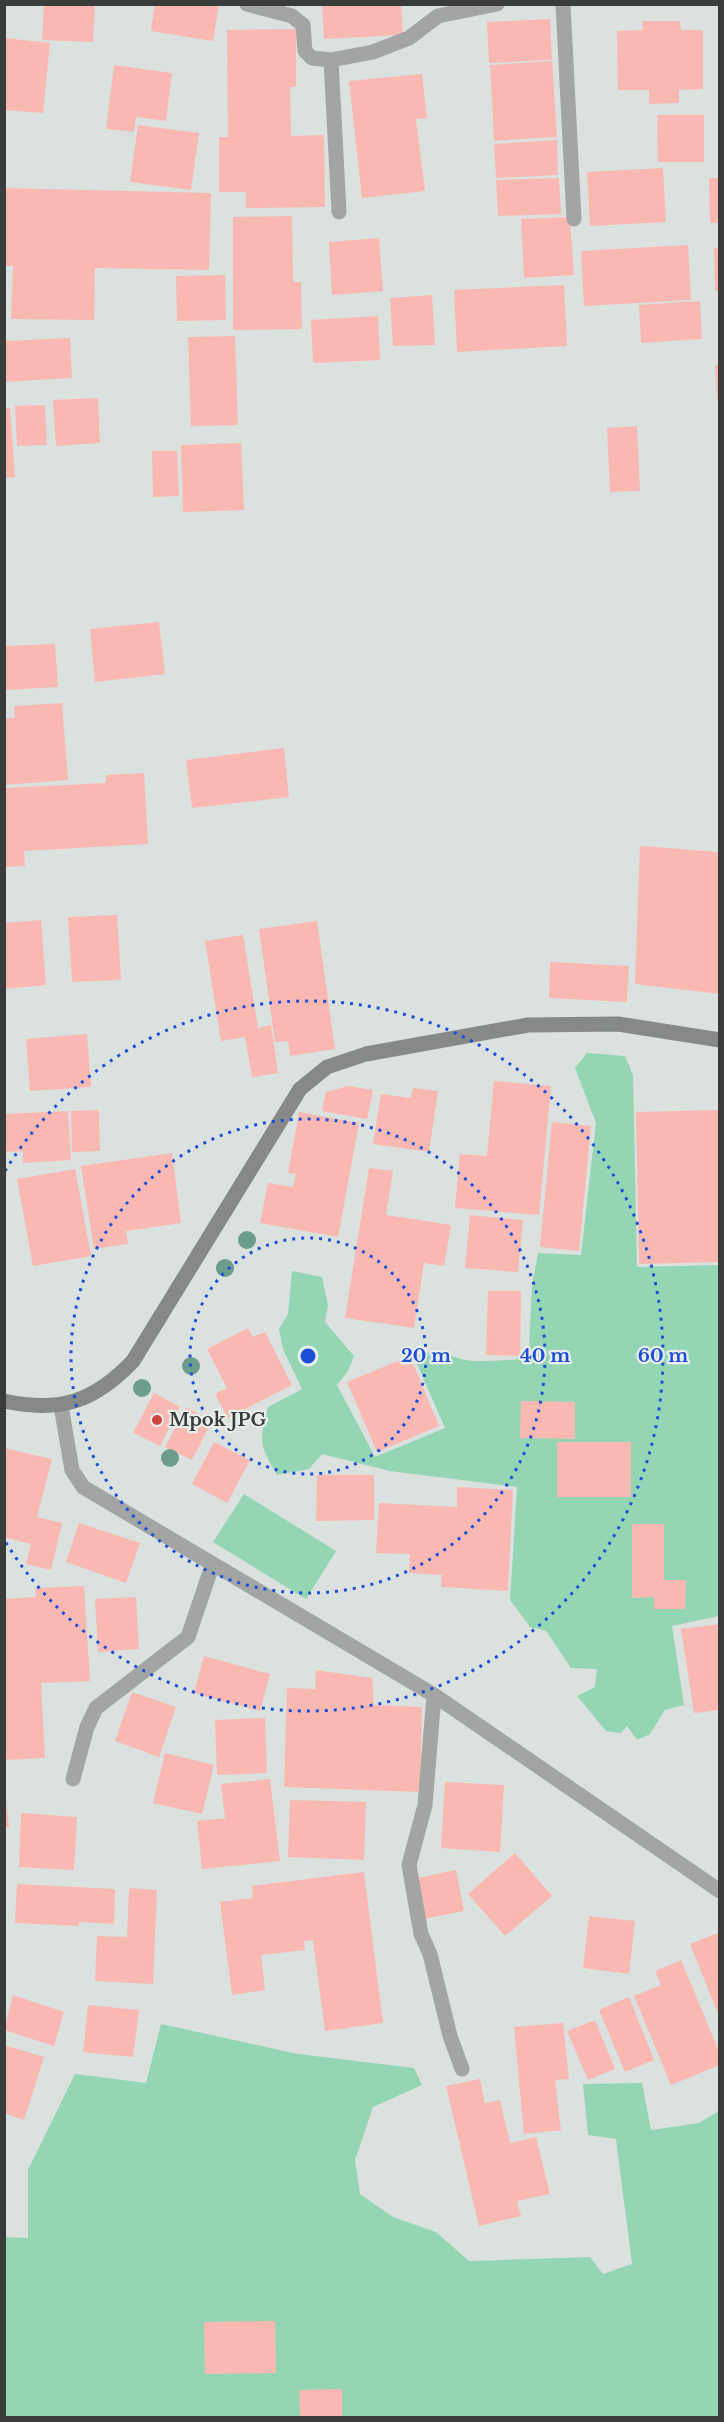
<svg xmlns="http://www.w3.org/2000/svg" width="724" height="2422" font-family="'Libre Baskerville',serif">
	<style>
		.green { fill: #94d6b4 }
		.building { fill: #f9b9b2 }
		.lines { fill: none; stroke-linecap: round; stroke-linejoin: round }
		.street { stroke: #a3a5a4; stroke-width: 15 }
		.secondary { stroke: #868987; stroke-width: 15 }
		.tree { fill: #6c9d8a }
		.ring { fill: none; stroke: #1d4ed8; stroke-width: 3; stroke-dasharray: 3 6 }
		.poi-dot { fill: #d1423f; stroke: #e9eeeb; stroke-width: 2 }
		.labels { text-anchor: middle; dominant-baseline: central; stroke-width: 4.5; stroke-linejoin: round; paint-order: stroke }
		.poi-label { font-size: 18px; font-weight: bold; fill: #393c3a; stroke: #e9eeeb; text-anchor: start }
		.centre { fill: #1d4ed8; stroke: #e9eeeb; stroke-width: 3 }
		.ring-label { font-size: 18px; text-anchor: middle; font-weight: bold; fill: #1d4ed8; stroke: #e9eeeb; stroke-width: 4.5; stroke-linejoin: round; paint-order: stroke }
	</style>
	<rect width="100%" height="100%" fill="#dbe1de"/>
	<path class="green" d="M587 1053 625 1056 633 1075 637 1267 719 1265V1616L672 1626 684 1705 665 1710 650 1734 637 1740 627 1726 621 1733 606 1731 577 1696 595 1687 597 1669 571 1668 546 1631 530 1627 510 1600 517 1487 390 1471 322 1454 309 1469 277 1475C259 1444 259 1441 268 1407L302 1389 283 1349 279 1329 288 1314 292 1271 322 1277 328 1305 325 1322 354 1356 348 1371 337 1385 375 1457 445 1428 414 1357C435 1345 450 1358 472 1361 486 1362 501 1360 515 1360L529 1347 532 1287 538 1253 581 1255 596 1123 575 1068Z
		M244 1494 336 1551 306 1599 213 1542Z
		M161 2024 298 2054 414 2068 422 2085 373 2107 355 2160 360 2194 393 2217 436 2232 469 2261 590 2257 603 2274 632 2264 616 2139 588 2135 583 2084 642 2083 651 2130 699 2123 719 2111V2417H5L4 2237 28 2238V2170L75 2074 146 2083Z"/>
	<path class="building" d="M44 4H95L93 42 42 40Z
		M155 4H219L213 41 151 31Z
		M322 5H401L403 35 324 39Z
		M550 19 552 60 489 63 487 22Z
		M642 21H680L681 30H703V89L679 90V103L649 104V90H618L617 31 643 30Z
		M296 29V87H290L291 136 324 135 325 207 246 208V192H219V137H228L227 30Z
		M4 38 50 43 43 113 4 110Z
		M552 61 557 137 494 141 490 65Z
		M114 65 172 73 166 121 136 117 134 132 106 129Z
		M422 74 427 118 416 119 425 191 362 198 349 81Z
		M657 115H704V162H658Z
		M138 125 199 133 191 190 130 182Z
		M557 140 558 175 496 178 494 144Z
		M663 168 666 222 590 226 587 172Z
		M559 178 561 214 498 216 496 180Z
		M709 178H720V223H710Z
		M4 188 211 193 209 270 95 268 94 320 11 319 13 266H4Z
		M292 216 293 282H301L302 329 233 330V217Z
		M570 217 574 275 524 278 521 219Z
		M379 238 383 291 332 295 329 242Z
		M688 245 691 300 584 306 581 251Z
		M714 248H720V291H715Z
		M225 275 226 320 177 321 176 276Z
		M564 285 567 346 457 352 454 290Z
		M432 295 435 345 393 346 390 298Z
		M700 301 702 339 641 343 639 305Z
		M378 316 380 360 313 363 311 320Z
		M235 336 238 425 191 426 188 337Z
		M70 338 72 378 4 382V341Z
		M715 365H720V399L717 400Z
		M98 398 100 443 56 446 53 400Z
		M45 405 47 445 17 446 15 406Z
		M4 408H10L15 477 4 478Z
		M637 426 640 491 610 492 607 428Z
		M241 443 244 510 183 512 181 445Z
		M152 451H177L179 496 153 497Z
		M159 622 165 674 95 682 90 629Z
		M55 644 58 687 4 690V646Z
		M62 703 68 780 4 785V718H15L14 706Z
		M284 748 289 797 192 808 186 760Z
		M144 773 148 844 24 851 25 866 4 867V788L106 783V775Z
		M640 846 720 852V994L635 984Z
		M117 915 121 980 72 982 68 917Z
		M41 920 46 985 4 989V923Z
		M317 921 335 1049 290 1056 288 1041 275 1042 259 929Z
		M243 935 258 1028 271 1025 278 1073 252 1077 245 1037 221 1041 205 941Z
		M550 962 629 966 627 1002 549 998Z
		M87 1034 91 1087 30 1091 26 1039Z
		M494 1081 551 1086 539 1215 455 1208 460 1154 487 1156Z
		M348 1086 373 1090 367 1119 322 1111 326 1092Z
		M413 1088 438 1091 429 1152 373 1144 381 1094 411 1098Z
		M99 1110 100 1151 72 1152 71 1111Z
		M720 1110V1262L639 1264 636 1112Z
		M68 1111 71 1160 23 1163V1151L4 1152V1114Z
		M299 1112 359 1123 338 1237 260 1223 268 1183 293 1187 296 1174 288 1173Z
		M552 1122 591 1126 579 1251 540 1247Z
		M172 1153 181 1223 126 1231 128 1244 94 1249 81 1166Z
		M369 1168 393 1171 386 1215 451 1225 444 1266 424 1263 414 1328 345 1318Z
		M75 1169 91 1256 33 1266 17 1179Z
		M470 1215 523 1220 518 1272 465 1268Z
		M488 1291H521L520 1356 486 1355Z
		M248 1328 253 1337 265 1332 292 1385 228 1418 215 1394 227 1388 207 1349Z
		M410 1356 439 1426 377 1452 347 1382Z
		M154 1393 180 1407 160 1446 133 1433Z
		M521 1401 575 1402V1439L520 1438Z
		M186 1407 212 1421 192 1460 165 1447Z
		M214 1442 250 1460 227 1503 192 1484Z
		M557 1442H631V1497H557Z
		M4 1448 52 1459 37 1517 62 1523 51 1570 26 1564 31 1544 4 1537Z
		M317 1475H374V1520L316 1521Z
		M457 1487 513 1490 508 1591 441 1587 442 1575 409 1573 410 1554 376 1553 379 1503 457 1507Z
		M79 1523 140 1543 126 1583 66 1562Z
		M632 1524H664V1580H686L685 1609H654V1597L632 1598Z
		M84 1586 90 1681 41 1683 45 1758 4 1760V1599L36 1597 35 1588Z
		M136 1597 139 1649 98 1652 95 1599Z
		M720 1624V1710L694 1713 681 1629Z
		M204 1656 270 1674 260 1711 194 1693Z
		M316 1670 372 1678 374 1705 422 1707 420 1792 284 1787 287 1688 315 1689Z
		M132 1692 176 1707 159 1757 115 1741Z
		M265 1718 267 1773 217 1775 215 1720Z
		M165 1753 214 1765 202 1814 153 1803Z
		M270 1779 280 1861 202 1869 197 1821 225 1818 221 1784Z
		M4 1781 9 1827H4Z
		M445 1782 504 1785 500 1852 441 1848Z
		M290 1800 366 1802 364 1860 288 1857Z
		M21 1813 77 1817 74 1870 19 1867Z
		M515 1853 552 1896 505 1936 468 1894Z
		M456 1870 464 1911 424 1919 417 1878Z
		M364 1872 383 2023 325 2031 313 1940 304 1941 305 1950 261 1955 265 1990 232 1995 220 1902 253 1898 252 1886Z
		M17 1884 115 1889 114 1924 79 1922V1926L15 1923Z
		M129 1888 157 1890 153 1984 95 1981 97 1936 127 1937Z
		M589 1916 635 1921 629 1974 583 1968Z
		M720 1932V2016H719L690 1944Z
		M681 1960 720 2054V2065L671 2085 634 1996 661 1985 655 1971Z
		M13 1995 64 2012 54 2046 4 2030Z
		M629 1997 654 2060 625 2072 599 2010Z
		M88 2005 139 2010 133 2057 83 2052Z
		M595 2020 615 2069 588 2080 567 2031Z
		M563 2023 569 2079 555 2080 561 2130 524 2134 514 2027Z
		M4 2045 44 2057 24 2120 4 2113Z
		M480 2079 485 2103 500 2100 510 2143 536 2137 550 2194 517 2201 521 2216 479 2226 446 2086Z
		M275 2321 276 2373 205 2374 204 2322Z
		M342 2389V2418H300L299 2390Z"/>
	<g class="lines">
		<path class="street" d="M247 4 292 16 303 25 305 51 312 58 331 60
			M563 4 574 219
			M339 212 331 60 373 52 409 38 438 16 497 4
			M61 1406 72 1470 83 1487 434 1695 720 1891
			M434 1695 425 1805 409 1865 421 1934 430 1954 450 2036 462 2069
			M73 1779 87 1727 96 1708 188 1637 212 1566"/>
		<path class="secondary" d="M4 1401C60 1413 94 1402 133 1361L300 1089 327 1067 366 1054 528 1025 618 1024 720 1040"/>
	</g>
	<g class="tree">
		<circle cx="247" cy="1240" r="9"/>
		<circle cx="225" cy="1268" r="9"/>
		<circle cx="191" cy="1366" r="9"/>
		<circle cx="142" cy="1388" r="9"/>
		<circle cx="170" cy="1458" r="9"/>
	</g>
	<g class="ring">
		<circle cx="308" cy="1356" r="118"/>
		<circle cx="308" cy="1356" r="237"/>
		<path d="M5 1171A355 355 0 1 1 5 1541"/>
	</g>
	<circle class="poi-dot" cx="157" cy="1420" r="6"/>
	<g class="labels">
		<g class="poi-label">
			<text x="169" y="1420">Mpok JPG</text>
		</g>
	</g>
	<circle cx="308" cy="1356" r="9" class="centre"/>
	<g class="ring-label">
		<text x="426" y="1362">20 m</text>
		<text x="545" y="1362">40 m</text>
		<text x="663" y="1362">60 m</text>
	</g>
	<rect width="724" height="2422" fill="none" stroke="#393c3a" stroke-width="12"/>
</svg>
